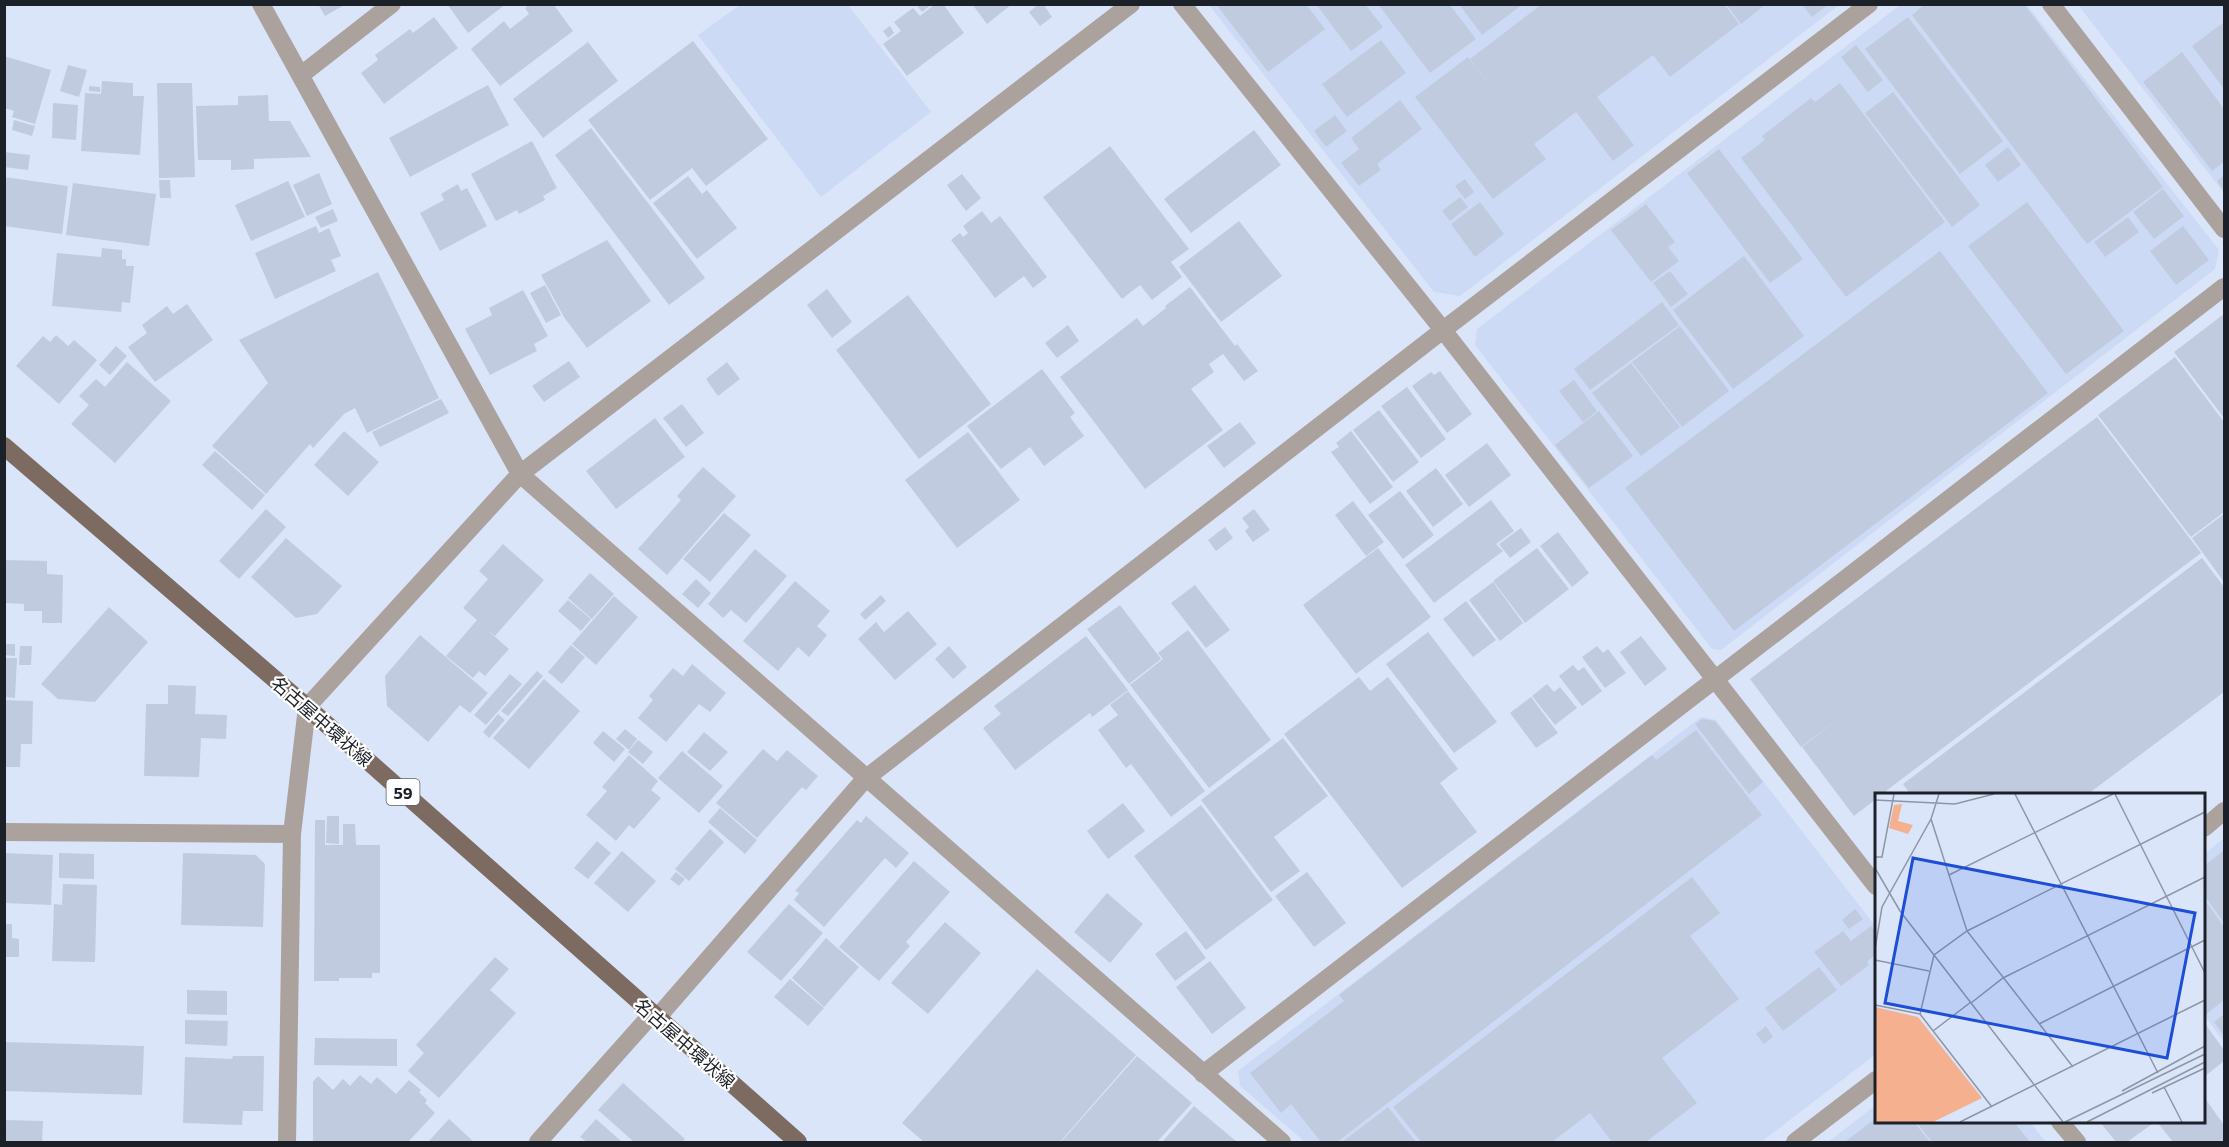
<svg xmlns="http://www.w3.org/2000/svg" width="2229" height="1147" font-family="Commissioner,'Noto Sans JP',sans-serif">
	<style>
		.built { fill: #ccdaf5 }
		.building { fill: #c0cbdf }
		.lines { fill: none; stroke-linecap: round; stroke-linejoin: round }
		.minor { stroke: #aca29d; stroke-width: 18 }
		.major { stroke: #7d6b62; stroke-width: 18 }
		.labels { text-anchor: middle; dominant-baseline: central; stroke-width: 4.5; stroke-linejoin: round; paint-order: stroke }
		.shield { fill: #fff; stroke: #606368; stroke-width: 1.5 }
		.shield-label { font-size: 16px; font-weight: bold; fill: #1c2028 }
		.street-label { font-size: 18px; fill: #1c2028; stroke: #fff }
		.inset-road { fill: none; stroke: #8e96a6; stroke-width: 1.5 }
		.view { fill: #1d4ed8; fill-opacity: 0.15; stroke: #1d4ed8; stroke-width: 3 }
		.inset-edge { fill: none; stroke: #1c2028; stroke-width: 3 }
	</style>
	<rect width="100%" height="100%" fill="#dae5fa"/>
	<path class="built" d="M740 5H848L931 112 821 197 698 35Z
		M1209 5H1839L1460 296 1434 292Z
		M1900 5H2027L2219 250 2215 269 1721 650 1712 649 1475 345 1477 329Z
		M2078 5H2224V193Z
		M1701 717 1716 720 1876 927V1054L1761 1142H1305L1240 1086 1238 1071Z
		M2224 838V1042L2207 1019 2204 1021V854Z
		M1876 1105V1122H2030L2046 1142H1828Z"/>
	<path class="building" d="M318 4H346L325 16Z
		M447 4H506L468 33Z
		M530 4H553L573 31 500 86 471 49 504 21 510 29 529 14 525 8Z
		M916 4H932L922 12Z
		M935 4H943L964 33 907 76 883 44 901 31 894 22 913 8 920 16Z
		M972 4H1012L987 24Z
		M1039 4H1043L1052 17 1040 26 1029 12Z
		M1216 4H1306L1325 29 1268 72Z
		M1316 4H1365L1383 27 1351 51Z
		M1378 4H1449L1476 39 1430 73Z
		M1459 4H1523L1482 35Z
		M1542 4H1724L1739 24 1670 77 1653 55 1597 97 1634 145 1613 161 1576 112 1534 144 1546 159 1493 199 1415 97 1468 57 1508 109 1470 59Z
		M1726 4H1766L1741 24Z
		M1802 4H1829L1812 17Z
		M1925 4H2024L2163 187 2087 244 1912 15Z
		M434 17 458 48 384 104 361 73 378 60 375 55 410 29 413 33Z
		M1908 17 2003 141 1960 174 1865 49Z
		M2224 22V89L2192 46Z
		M890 26 894 33 888 38 883 31Z
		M1381 40 1406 73 1347 117 1322 84Z
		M693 41 768 139 706 186 692 168 650 200 588 120Z
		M588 42 618 81 543 138 513 99Z
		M1856 45 1883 80 1868 92 1841 57Z
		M2182 52 2224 109V162L2212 171 2143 82Z
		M4 56 51 70 35 124 12 117 14 111 4 108Z
		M68 65 87 70 79 97 60 91Z
		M102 81 133 83V96H144L140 155 81 151 85 93 101 94Z
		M157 83H192L195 177 159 178Z
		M1840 83 1945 222 1846 297 1741 158 1765 140 1762 136 1811 98 1815 102Z
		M488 85 509 125 410 177 389 138Z
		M89 86 100 87V92L89 91Z
		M1893 92 1980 205 1952 227 1865 113Z
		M268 95 269 121H290L311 157 254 159V169L231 170V160H198L196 106 238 105V96Z
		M1400 100 1422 129 1377 164 1381 170 1359 186 1341 163 1359 149 1351 138Z
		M53 103 78 105 76 140 52 138Z
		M1335 115 1347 131 1326 147 1314 131Z
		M14 120 35 126 32 136 12 130Z
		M591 128 705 278 669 305 555 155Z
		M1254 130 1281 165 1191 233 1164 199Z
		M532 141 557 188 543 196 545 200 519 214 517 210 496 221 471 174Z
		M1110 146 1189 249 1171 262 1182 277 1152 300 1140 285 1122 299 1043 197Z
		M2008 147 2021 165 1998 182 1985 165Z
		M1719 149 1803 259 1770 283 1687 173Z
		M4 152 30 155 28 170 4 167Z
		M319 173 332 204 307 216 293 185Z
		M962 174 981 198 966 211 947 185Z
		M2224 175V191L2217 181Z
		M688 176 702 194 707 190 737 228 697 259 653 203Z
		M4 177 68 186 62 234 4 226Z
		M1465 179 1474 192 1465 199 1455 186Z
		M159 180H170L171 198H160Z
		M288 181 305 217 251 241 235 205Z
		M73 183 156 194 149 246 66 235Z
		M458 184 461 191 467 188 487 226 440 251 420 213 444 200 441 194Z
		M2163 189 2184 216 2154 239 2133 212Z
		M1460 197 1468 207 1450 221 1442 211Z
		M1480 202 1504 234 1475 257 1451 224Z
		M2027 202 2124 331 2066 374 1968 246Z
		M1646 204 1675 242 1668 247 1679 261 1651 282 1611 230Z
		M333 209 338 221 321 228 315 217Z
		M982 211 991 223 1000 216 1047 277 1033 288 1024 276 995 298 951 240 960 233 963 237 968 233 963 226Z
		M2128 217 2139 232 2105 257 2094 242Z
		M1239 221 1282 276 1221 322 1179 267Z
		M316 226 319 233 329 228 341 256 331 260 336 271 275 299 255 253Z
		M2183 226 2209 260 2176 285 2150 251Z
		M607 240 651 301 587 348 564 317 541 275Z
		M102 248 122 250V259H126V266H134L130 303 122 302 121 312 52 306 57 253 101 257Z
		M1940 251 2048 393 1734 631 1625 488Z
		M1744 256 1804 336 1733 389 1673 310Z
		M1670 271 1688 294 1671 307 1653 283Z
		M378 272 439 398 367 433 355 408 344 414 313 448 310 444 266 494 212 446 268 383 239 340Z
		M545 285 561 315 546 323 530 293Z
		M1190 287 1235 346 1237 344 1258 371 1244 381 1223 354 1209 364 1214 372 1191 389 1223 430 1145 489 1060 377 1137 318 1143 326 1166 308 1165 306Z
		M827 289 852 322 832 338 807 305Z
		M523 290 548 336 534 344 537 351 490 375 465 329 492 315 489 308Z
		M908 295 991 404 919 459 836 350Z
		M1662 302 1679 325 1590 390 1574 369Z
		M187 304 213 340 155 382 128 347 147 333 142 325 167 306 173 314Z
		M2224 314V418L2174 352Z
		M1068 325 1079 341 1057 358 1045 343Z
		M1680 326 1729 391 1682 427 1632 362Z
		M56 335 68 346 74 340 97 360 59 404 16 366 43 336 50 342Z
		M116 346 127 356 110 375 99 365Z
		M2175 357 2224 422V512L2191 537 2098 415Z
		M569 361 580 377 544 402 532 386Z
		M127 362 171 401 115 463 71 424 89 405 79 396 96 379 105 387Z
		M727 362 740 379 718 396 706 379Z
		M1631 363 1680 427 1641 456 1592 393Z
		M1042 369 1075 413 1070 417 1084 436 1044 466 1030 447 1001 469 967 426Z
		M1440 371 1472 414 1447 433 1412 386 1431 372 1434 375Z
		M1574 380 1597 411 1583 422 1559 391Z
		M1407 387 1446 439 1421 458 1381 406Z
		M441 399 449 413 380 447 372 432Z
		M682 404 704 433 686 447 663 418Z
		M1379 410 1419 462 1393 482 1353 430Z
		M1599 411 1633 456 1589 488 1555 445Z
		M2097 417 2201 553 1882 794H1876V799L1854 816 1802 747 1840 717 1801 747 1750 679Z
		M655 418 685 457 616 509 586 471Z
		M1240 422 1256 443 1224 468 1207 446Z
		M344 431 379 462 348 496 314 465Z
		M1351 431 1393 487 1370 504 1331 452 1339 447 1336 443Z
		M968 432 1020 500 957 548 905 480Z
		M1487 443 1511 475 1469 507 1445 475Z
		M215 451 265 495 252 510 202 465Z
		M703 467 736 496 667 575 638 549 681 500 677 496Z
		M1436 468 1463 504 1433 527 1406 491Z
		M1400 491 1434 535 1403 559 1368 515Z
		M1491 500 1514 531 1496 544 1503 551 1434 603 1405 565Z
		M1353 501 1384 542 1366 556 1335 515Z
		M266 509 286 527 239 579 219 561Z
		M1254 509 1270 530 1253 542 1245 531 1249 527 1242 518Z
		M724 513 751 535 710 582 683 559Z
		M2224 514V582L2192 538Z
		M1225 527 1233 538 1216 551 1208 540Z
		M1521 528 1531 542 1510 558 1499 544Z
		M1558 532 1589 573 1572 587 1540 546Z
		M286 538 342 586 317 614 296 618 251 577Z
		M503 544 544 580 495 636 485 628 509 649 485 676 479 671 473 678 446 656 477 620 463 608 488 579 479 571Z
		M1378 548 1431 617 1356 674 1303 605Z
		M1537 548 1569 589 1525 623 1493 581Z
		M755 549 787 576 746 623 731 610 723 618 708 604Z
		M2202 558 2224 587V692L2088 794H1910L1903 784Z
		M4 560 47 561V574L63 575 62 623H42V611H24V604L4 603Z
		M590 573 614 594 592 619 568 598Z
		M696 579 711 593 698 608 682 594Z
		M795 581 830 611 817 626 827 635 809 657 798 647 778 671 743 641Z
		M1493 582 1523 623 1500 641 1469 600Z
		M1195 585 1230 630 1206 648 1171 603Z
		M881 595 886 601 865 620 860 614Z
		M614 596 638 617 596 665 572 644Z
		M568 600 591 619 581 631 558 611Z
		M1466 601 1496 640 1473 657 1443 619Z
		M1120 605 1161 659 1129 684 1087 629Z
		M109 607 148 642 95 702 58 699 41 684Z
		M908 611 937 644 895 680 858 639 876 622 884 632Z
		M1188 630 1271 740 1209 788 1130 685 1163 659 1158 653Z
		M1428 632 1497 722 1454 753 1386 664Z
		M420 635 488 693 470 713 460 705 428 742 387 706 385 676Z
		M1086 636 1128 690 1092 717 1090 713 1015 770 983 728 1001 714 994 706Z
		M1641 636 1667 669 1645 686 1620 652Z
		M4 644H15V656L4 655Z
		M571 645 585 657 562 684 548 672Z
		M20 646H32L31 665H19Z
		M949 646 967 667 953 679 935 659Z
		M1597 646 1603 653 1608 649 1626 673 1605 688 1582 657Z
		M4 658H17L15 698 4 697Z
		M692 664 726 693 710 712 699 704 666 742 638 718 653 700 649 696 673 668 683 676Z
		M1573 665 1578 671 1584 667 1602 691 1582 706 1559 676Z
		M537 671 543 676 508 716 501 711Z
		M510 674 522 684 486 725 474 715Z
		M1359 677 1370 691 1388 677 1458 769 1440 783 1477 832 1402 888 1284 734Z
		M544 679 580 711 529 769 493 738Z
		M1547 684 1554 692 1560 687 1577 708 1555 725 1532 696Z
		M168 685 196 686 195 714 227 715 226 739 201 738 199 777 144 776 146 704H168Z
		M1128 691 1205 791 1171 817 1131 764 1126 768 1098 730 1118 715 1110 705Z
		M1531 697 1558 733 1536 748 1510 713Z
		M4 700 33 701 32 744H21L20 767H4Z
		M498 714 505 720 489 738 483 732Z
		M1702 719 1715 721 1763 782 1749 794 1695 724Z
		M625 729 637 739 629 750 616 739Z
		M1696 730 1762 815 1337 1142H1321L1291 1104 1281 1113 1250 1073 1344 1001 1339 995 1652 755 1656 760Z
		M603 731 625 749 614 762 593 743Z
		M704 732 728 752 710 771 687 752Z
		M1283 738 1328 796 1274 837 1300 871 1271 892 1201 800Z
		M638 740 653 752 643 764 628 752Z
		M763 749 777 761 787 750 818 776 806 790 802 787 757 838 716 803Z
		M682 751 723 786 699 813 658 778Z
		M629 755 658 781 651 790 661 798 634 829 629 825 616 841 586 815 607 791 602 787Z
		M1123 803 1145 831 1108 859 1087 831Z
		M1201 805 1273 900 1206 950 1134 856Z
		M720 808 757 840 745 854 708 822Z
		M327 816H339V844L326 843Z
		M866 816 909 853 896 868 885 858 824 927 794 900 799 893 795 891 857 820 861 823Z
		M315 820H325V845H343V824H355L356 845H380V973H372V978H339V981H314Z
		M710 829 724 842 689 881 675 869Z
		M597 841 611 853 588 879 574 868Z
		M2224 850V923L2204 895V866Z
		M622 851 656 881 628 912 594 883Z
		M4 853 53 855 51 905 4 903Z
		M59 853 94 854V879L59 878Z
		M183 853 256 855 265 864 263 927 181 925Z
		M914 861 950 892 906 942 910 946 879 981 839 947Z
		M676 872 685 879 679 886 670 879Z
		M1307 872 1346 923 1314 947 1275 896Z
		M1692 877 1720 913 1690 936 1739 999 1662 1058 1697 1103 1646 1142H1612L1590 1113 1552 1142H1421L1393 1107Z
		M63 884 97 885 95 962 52 961 54 904 62 905Z
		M1107 893 1143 924 1110 963 1074 932Z
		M2204 899 2224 927V1000L2204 1016Z
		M789 904 823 933 781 981 747 952Z
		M1855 909 1863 919 1849 929 1842 920Z
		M945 922 981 953 928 1014 891 983Z
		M4 924H12V938L19 939V957H4Z
		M1871 926 1876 933V954L1867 962 1869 965 1841 986 1814 952 1843 931 1851 941Z
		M1186 931 1206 958 1175 981 1155 954Z
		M826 938 859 967 824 1007 792 978Z
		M495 957 509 969 490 990 516 1013 439 1098 408 1071 424 1053 416 1045Z
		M1210 961 1246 1008 1212 1034 1176 987Z
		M1819 967 1837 990 1783 1031 1765 1008Z
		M1037 969 1136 1055 1060 1142H924L902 1123Z
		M790 979 824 1008 808 1026 774 997Z
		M187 990 227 991V1015L187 1014Z
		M2224 1014V1036L2214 1022Z
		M185 1020 228 1021 227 1046 185 1044Z
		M2206 1025 2224 1050V1061L2204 1077V1027Z
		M1766 1026 1773 1037 1764 1044 1756 1034Z
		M315 1038 397 1039V1066L314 1065Z
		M4 1042 144 1046 142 1095 4 1091Z
		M233 1056H264L263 1111H243L242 1125 183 1123 185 1057 232 1059Z
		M1137 1056 1192 1103 1157 1142H1061Z
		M360 1075 371 1084 377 1077 396 1094 409 1080 421 1090 419 1092 427 1100 425 1103 435 1113 408 1142H336L334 1141 332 1142H313V1082L318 1076 333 1090 343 1079 350 1086Z
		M623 1083 685 1139 682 1142H634L598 1110Z
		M2204 1097 2224 1125V1142H2173L2157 1122H2204Z
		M1194 1106 1237 1142H1162Z
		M1388 1107 1416 1142H1342Z
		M1876 1118V1122H1914L1930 1142H1845Z
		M449 1119 474 1142H428Z
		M596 1119 622 1142H587L580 1137Z
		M4 1120 43 1121 42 1142H4Z
		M1916 1122H2014L2030 1142H1932Z
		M2100 1122H2155L2127 1142H2116Z"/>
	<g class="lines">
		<path class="minor" d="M261 4 520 474 1282 1142
			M1182 4 1443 330 1876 886
			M2051 4 2224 229
			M301 75 392 4
			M2204 828 2224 811
			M4 832 292 834
			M657 1018 865 779 1443 330 1869 4
			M1203 1074 2224 287
			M2060 1122 2077 1142
			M287 1142 292 834 307 707 520 474 1131 4
			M538 1142 652 1014
			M1795 1142 1876 1080"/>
		<path class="major" d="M4 446 307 707 798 1142"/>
	</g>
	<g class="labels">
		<rect class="shield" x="386.5" y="779" width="33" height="26" rx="4.5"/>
		<g class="shield-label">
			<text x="403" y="792">59</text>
		</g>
		<g class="street-label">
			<text transform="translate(322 721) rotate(41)">名古屋中環状線</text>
			<text transform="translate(685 1043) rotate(41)">名古屋中環状線</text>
		</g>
	</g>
	<g transform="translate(1875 793)">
		<rect width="330" height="330" fill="#dae5fa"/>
		<path d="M27 11 23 28 38 32 33 41 14 35 19 12ZM0 214 43 224 107 305 58 329H0Z" fill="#f4b08f"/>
		<path class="inset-road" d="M140 1 283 280M240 1 330 180M0 7 80 11 119 1M56 26 92 138 198 274M0 64H7L19 1M0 75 25 118 188 329M74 82 238 1M0 156 7 114 56 26 64 1M0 167 54 178M96 210 128 185 330 84M0 212 45 221 117 314M45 221 59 162 92 138 330 19M164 231 330 147M58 238 96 209M289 294 307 329M247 298 330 253M277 300 330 275M85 329 330 207M190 329 330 261M212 329 330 269"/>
		<path class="view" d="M38 65 320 120 292 265 10 210Z"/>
		<rect width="330" height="330" class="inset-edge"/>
	</g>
	<rect width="2229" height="1147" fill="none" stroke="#1c2028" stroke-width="12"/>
</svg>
